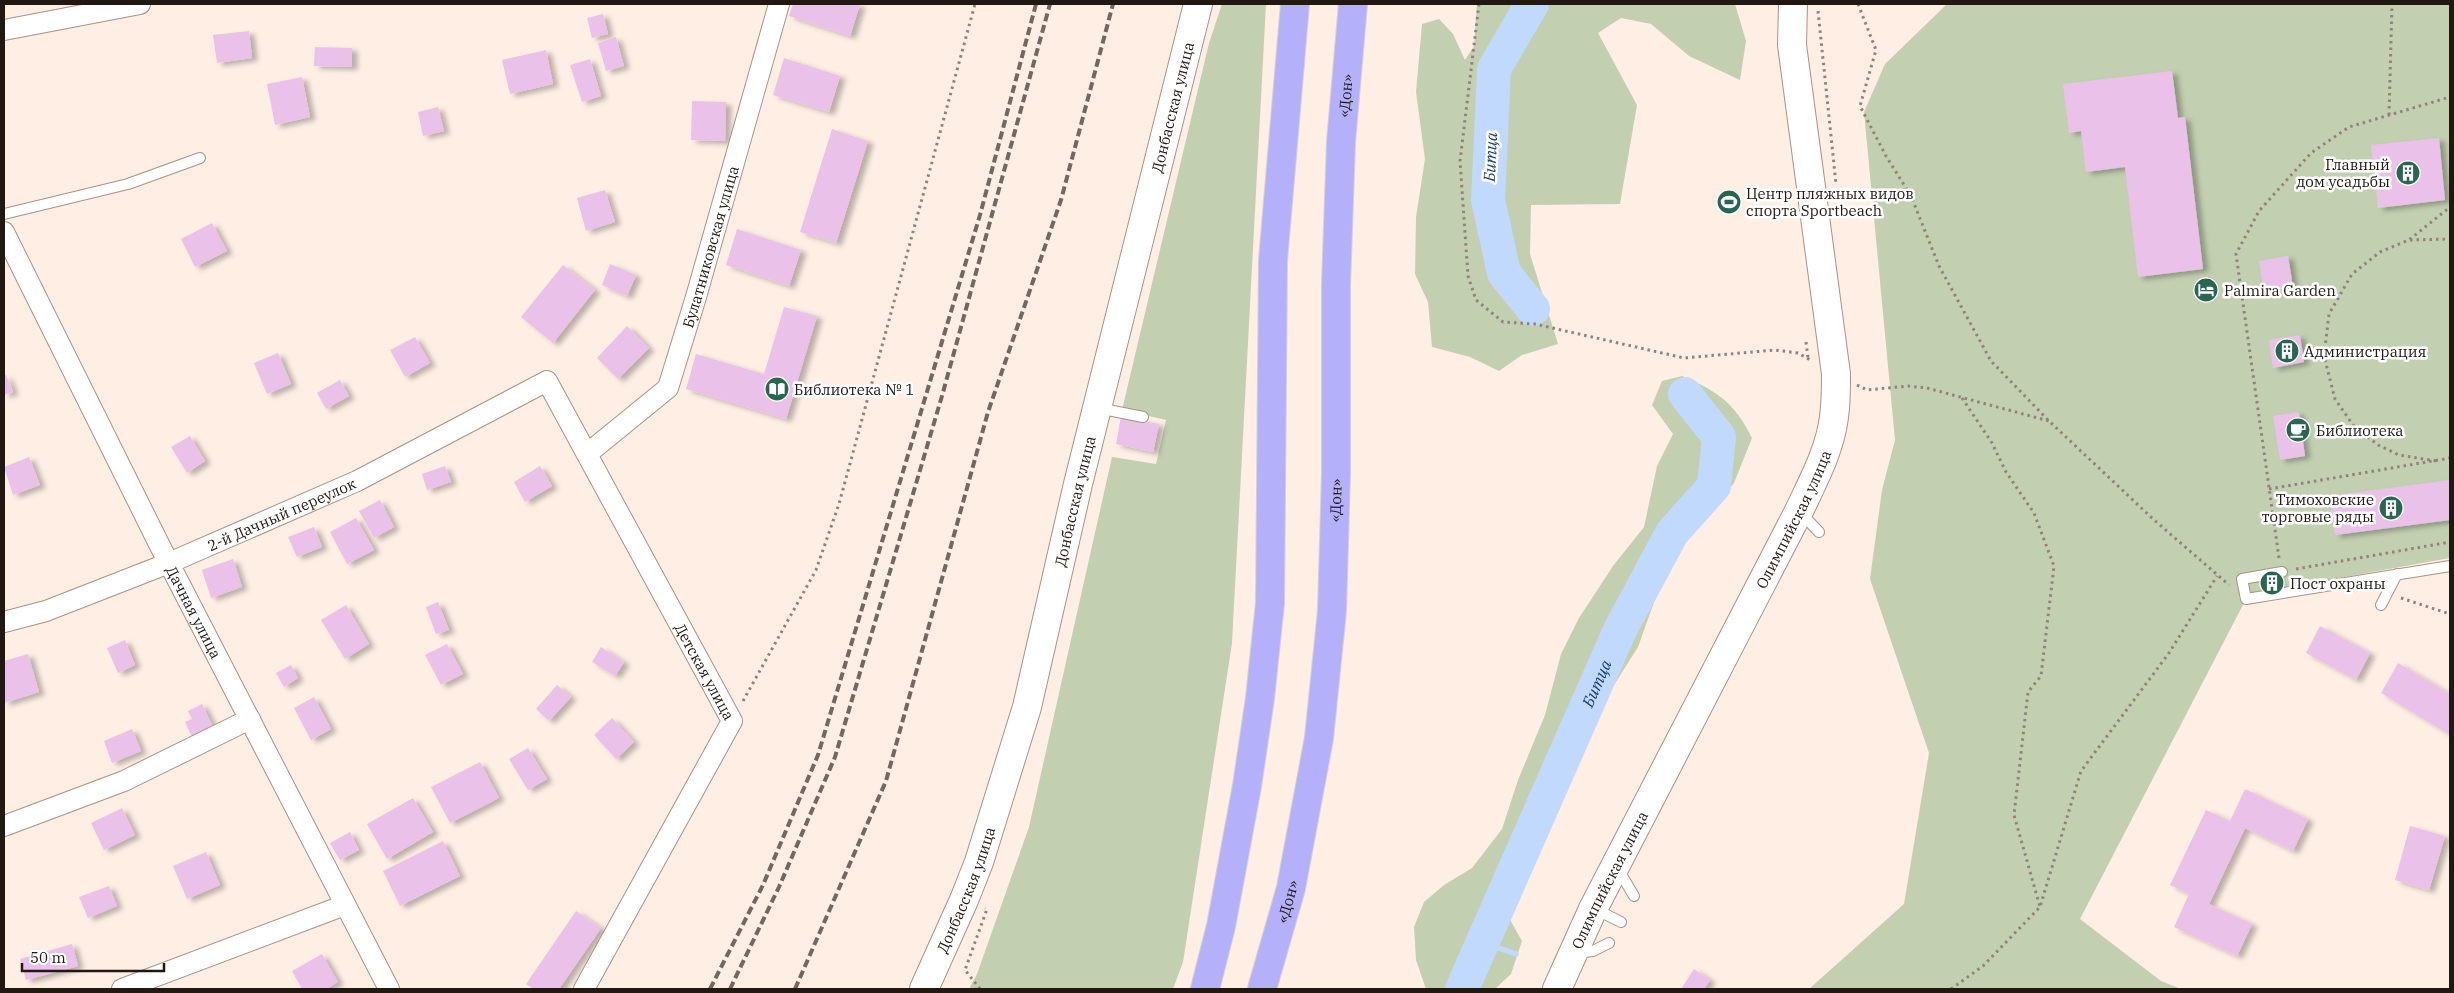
<svg xmlns="http://www.w3.org/2000/svg" width="2454" height="993" font-family="'IBM Plex Serif',serif">
	<style>
		.green { fill: #c3cfb1 }
		.lines { fill: none; stroke-linecap: round; stroke-linejoin: round }
		.stream { stroke: #c1d9fc; stroke-width: 5.5 }
		.river { stroke: #c1d9fc; stroke-width: 34 }
		.building { fill: #eac1e8; filter: url(#shadow) }
		.lane-casing { stroke: #ab9284; stroke-width: 12 }
		.street-casing { stroke: #ab9284; stroke-width: 22 }
		.secondary-casing { stroke: #ab9284; stroke-width: 30 }
		.highway-casing { stroke: #d3d1d0; stroke-width: 30 }
		.path { stroke: #90837b; stroke-width: 3; stroke-dasharray: 2.5 4; stroke-linecap: butt }
		.lane { stroke: #fff; stroke-width: 10 }
		.street { stroke: #fff; stroke-width: 20 }
		.secondary { stroke: #fff; stroke-width: 28 }
		.highway { stroke: #b4b1fa; stroke-width: 28 }
		.rail { stroke: #736760; stroke-width: 4; stroke-dasharray: 8 4; stroke-linecap: butt }
		.labels { text-anchor: middle; dominant-baseline: central; stroke-width: 5; stroke-linejoin: round; paint-order: stroke }
		.street-label { font-size: 15px; fill: #211812; stroke: #fff }
		.poi-label { font-size: 15px; fill: #211812; stroke: #fff; text-anchor: start }
		.water-label { font-size: 16px; font-style: italic; fill: #163b6f; stroke: #fff }
	</style>
	<defs>
		<filter id="shadow"><feDropShadow dx="5.5" dy="3" stdDeviation="2.5" flood-color="#0004"/></filter>
	</defs>
	<rect width="100%" height="100%" fill="#feeee4"/>
	<path class="green" d="M1222 4H1266L1232 643 1183 962 1173 989H969L977 974 1029 827 1112 457 1156 464 1166 420 1122 410 1209 43Z
		M1477 4H1735L1746 41 1740 80 1689 56 1651 24 1621 18 1598 33 1637 105 1620 204 1531 205 1530 254 1558 344 1522 355 1499 371 1470 357 1432 347 1428 302 1415 274 1416 217 1425 159 1416 92 1422 24 1439 19 1453 34 1465 60 1474 46Z
		M1947 4H2450V558L2244 595 2246 599 2080 919 2161 981 2181 989H1809L1904 904 1929 753 1870 579 1882 490 1895 440 1864 112 1885 64Z
		M1682 376C1717 391 1735 403 1752 438L1734 483 1712 510 1691 528 1663 577 1638 647 1607 696 1572 769 1552 822 1509 918 1522 941 1511 974 1495 989H1426L1416 960 1414 927 1424 902 1444 885 1472 868 1502 829 1518 780 1545 715 1561 654 1579 618 1613 566 1644 527 1657 466 1673 434 1652 405 1662 381Z"/>
	<g class="lines">
		<path class="stream" d="M1482 942 1516 954"/>
		<g class="river">
			<path d="M1532 4 1494 69 1488 200 1504 273 1533 309"/>
			<path id="s1" d="M1462 989 1620 630 1672 533 1714 486 1719 437 1685 394"/>
		</g>
	</g>
	<path class="building" d="M793 4H860L850 36 789 16Z
		M603 14 608 34 592 38 587 18Z
		M249 31 252 58 217 63 213 35Z
		M616 37 624 66 606 71 598 43Z
		M315 47 352 48V67L314 66Z
		M546 50 553 84 510 94 502 60Z
		M784 58 840 76 829 112 773 95Z
		M590 59 601 96 582 102 570 65Z
		M2172 71 2178 118 2185 117 2203 269 2138 277 2125 167 2086 172 2081 131 2069 133 2063 84Z
		M302 77 310 117 275 125 267 84Z
		M692 101 726 102 725 141 691 140Z
		M438 107 444 131 423 136 418 112Z
		M832 129 868 141 836 243 800 232Z
		M2439 138 2445 200 2378 208 2371 145Z
		M605 190 615 222 586 231 577 198Z
		M212 223 227 251 195 267 181 239Z
		M737 229 801 250 789 286 726 265Z
		M2288 256 2293 287 2264 292 2259 261Z
		M610 264 636 275 627 296 602 285Z
		M563 265 595 290 553 343 521 317Z
		M784 307 817 316 786 419 686 389 696 354 764 374Z
		M627 326 649 348 618 379 597 358Z
		M2300 335 2304 362 2273 368 2269 340Z
		M415 337 430 363 405 377 390 350Z
		M278 353 291 384 267 394 254 363Z
		M6 375 13 392 4 395V376Z
		M340 380 349 396 326 409 317 393Z
		M2299 412 2305 456 2280 460 2273 416Z
		M1121 416 1159 424 1153 452 1116 444Z
		M190 436 205 461 187 473 171 447Z
		M29 457 40 485 13 495 4 467Z
		M445 466 451 482 427 490 422 474Z
		M540 466 552 486 525 502 514 482Z
		M2450 480V520L2335 535 2329 496Z
		M380 500 394 527 374 538 359 511Z
		M356 518 374 550 347 564 330 532Z
		M314 527 322 547 297 557 288 537Z
		M233 559 242 587 211 598 202 570Z
		M2276 578 2278 586 2269 588 2267 580Z
		M438 602 449 630 436 634 426 607Z
		M346 605 369 644 345 659 321 620Z
		M2320 626 2370 653 2356 680 2306 653Z
		M125 640 135 665 118 673 107 648Z
		M447 644 463 674 441 685 425 655Z
		M601 647 624 662 615 676 592 662Z
		M28 654 39 692 4 703V661Z
		M2398 663 2450 694V735L2381 693Z
		M291 665 298 678 284 687 276 673Z
		M557 685 571 697 549 721 536 709Z
		M314 697 331 729 311 740 294 708Z
		M202 704 214 729 193 739 185 722 192 719 188 711Z
		M612 718 634 742 616 759 594 735Z
		M132 729 141 751 112 763 104 741Z
		M528 748 547 779 528 790 509 759Z
		M480 762 499 798 450 823 431 787Z
		M2245 789 2308 819 2293 851 2245 828 2209 904 2252 924 2237 956 2174 927 2189 894 2170 885 2206 810 2230 821Z
		M413 798 433 832 387 859 367 824Z
		M122 808 135 835 104 850 91 823Z
		M2410 826 2445 836 2429 890 2395 880Z
		M350 832 359 850 340 860 330 843Z
		M443 841 460 876 400 906 383 871Z
		M206 852 220 885 187 899 173 866Z
		M109 886 117 906 88 918 79 897Z
		M576 911 601 928 559 989H534L526 984Z
		M72 944 78 966 26 980 20 959Z
		M322 954 338 982 326 989H302L292 971Z
		M1694 969 1710 980 1704 989H1681Z"/>
	<g class="lines">
		<defs>
			<path id="lane" d="M4 214 128 184 200 158
				M1098 408 1143 417
				M1801 513 1819 532
				M2282 572 2242 579 2246 599 2450 566
				M2381 605 2397 574
				M1618 869 1634 896
				M1595 909 1621 922
				M1575 953 1593 951 1609 943"/>
			<g id="street">
				<path d="M4 30 140 4"/>
				<path id="s2" d="M4 232 159 544 389 989"/>
				<path id="s3" d="M587 454 668 388 696 297 779 4"/>
				<path id="s4" d="M4 622 46 611 169 563 357 481 547 381 732 721 584 989"/>
				<path d="M4 826 124 781 250 719"/>
				<path d="M122 989 345 905"/>
			</g>
			<g id="secondary">
				<path id="s5" d="M924 989 964 900 979 862 1027 707 1078 484 1198 4"/>
				<path id="s6" d="M1557 989 1593 909 1799 511C1813 481 1830 450 1834 417 1836 403 1836 388 1836 374L1792 45 1793 4"/>
			</g>
			<g id="highway">
				<path d="M1205 989 1221 926 1247 786 1260 698 1270 603 1273 260 1295 4"/>
				<path id="s7" d="M1262 989 1291 888 1319 738 1332 611 1336 473V285L1341 142 1353 4"/>
			</g>
		</defs>
		<use href="#lane" class="lane-casing"/>
		<use href="#street" class="street-casing"/>
		<use href="#secondary" class="secondary-casing"/>
		<use href="#highway" class="highway-casing"/>
		<path class="path" d="M1479 4 1460 161 1468 276 1476 300 1503 322 1535 324 1684 358 1775 350 1798 353 1812 361
			M1858 4 1876 50 1860 106 1886 156 1911 196 1939 266 1991 361 2049 421 2153 519 2229 585
			M1818 11 1836 184
			M2389 115 2392 4
			M2410 240 2450 239
			M1806 342 1808 358
			M1857 385 1867 390 1908 386 1927 388 2049 421
			M1962 398 1992 443 2006 472 2034 513 2054 566 2041 676 2028 692 2014 815 2040 907
			M2436 461 2399 455 2378 445 2353 425 2335 399 2324 356 2329 314 2352 274 2380 252 2409 240 2450 207
			M2269 489 2450 458
			M2279 558 2236 254 2259 211 2311 153 2349 127 2450 97
			M2296 569 2450 542
			M2401 598 2450 614
			M743 701 816 570 839 504 975 4
			M980 989 965 970 987 909 985 908
			M1951 989 1983 966 2040 907 2081 771 2169 653 2217 576"/>
		<use href="#lane" class="lane"/>
		<use href="#street" class="street"/>
		<use href="#secondary" class="secondary"/>
		<use href="#highway" class="highway"/>
		<path class="rail" d="M710 989 763 885 818 755 980 215 1036 4
			M730 989 779 887 835 757 942 396 1050 4
			M795 989 886 781 988 412 1061 200 1113 4"/>
	</g>
	<defs>
		<symbol id="building-disc" viewBox="-11 -11 22 22"><circle r="9.5" fill="#296652" stroke="#fff"/><path d="M-4-6H4V6H1V3H-1V6H-4ZM-2.5-4.3h1.7v1.8h-1.7ZM.8-4.3h1.7v1.8H.8ZM-2.5-1h1.7V.8h-1.7ZM.8-1h1.7V.8H.8Z" fill="#fff"/></symbol>
		<symbol id="stadium-disc" viewBox="-11 -11 22 22"><circle r="9.5" fill="#296652" stroke="#fff"/><path d="M0-5a6.5 5 0 1 0 0 10a6.5 5 0 1 0 0-10ZM-3.5-1.8h7v3.6h-7Z" fill="#fff"/></symbol>
		<symbol id="hotel-disc" viewBox="-11 -11 22 22"><circle r="9.5" fill="#296652" stroke="#fff"/><path d="M-6-4.5h1.5V1H6V5H4.5V3h-9V5H-6ZM-4 0a1.8 1.8 0 1 1 3.6 0ZM.5 0V-2.5h3Q6-2.5 6 0Z" fill="#fff"/></symbol>
		<symbol id="library-disc" viewBox="-11 -11 22 22"><circle r="9.5" fill="#296652" stroke="#fff"/><path d="M-6-4Q-3-5.5-.7-3.5V5Q-3 3-6 4ZM6-4Q3-5.5 .7-3.5V5Q3 3 6 4Z" fill="#fff"/></symbol>
		<symbol id="cafe-disc" viewBox="-11 -11 22 22"><circle r="9.5" fill="#296652" stroke="#fff"/><path d="M-5.5-4.5H6V0H3Q3 3.5 0 3.5H-2.5Q-5.5 3.5-5.5 0ZM3-3.2v2h1.7v-2ZM-6 4.5H4V6H-6Z" fill="#fff"/></symbol>
	</defs>
	<g fill-rule="evenodd">
		<use href="#building-disc" x="2394" y="159" width="28" height="28"/>
		<use href="#stadium-disc" x="1715" y="188" width="28" height="28"/>
		<use href="#hotel-disc" x="2192" y="276" width="28" height="28"/>
		<use href="#building-disc" x="2273" y="337" width="28" height="28"/>
		<use href="#library-disc" x="763" y="375" width="28" height="28"/>
		<use href="#cafe-disc" x="2284" y="416" width="28" height="28"/>
		<use href="#building-disc" x="2377" y="494" width="28" height="28"/>
		<use href="#building-disc" x="2258" y="569" width="28" height="28"/>
	</g>
	<g class="labels">
		<g class="street-label">
			<text stroke="none"><textPath href="#s7" startOffset="901">«Дон»</textPath></text>
			<text stroke="none"><textPath href="#s5" startOffset="918">Донбасская улица</textPath></text>
			<text stroke="none"><textPath href="#s3" startOffset="252">Булатниковская улица</textPath></text>
			<text stroke="none"><textPath href="#s7" startOffset="496">«Дон»</textPath></text>
			<text stroke="none"><textPath href="#s5" startOffset="512">Донбасская улица</textPath></text>
			<text stroke="none"><textPath href="#s4" startOffset="298">2-й Дачный переулок</textPath></text>
			<text stroke="none"><textPath href="#s6" startOffset="526">Олимпийская улица</textPath></text>
			<text stroke="none"><textPath href="#s2" startOffset="425">Дачная улица</textPath></text>
			<text stroke="none"><textPath href="#s4" startOffset="926">Детская улица</textPath></text>
			<text stroke="none"><textPath href="#s6" startOffset="121">Олимпийская улица</textPath></text>
			<text stroke="none"><textPath href="#s5" startOffset="108">Донбасская улица</textPath></text>
			<text stroke="none"><textPath href="#s7" startOffset="91">«Дон»</textPath></text>
		</g>
		<g class="poi-label">
			<text x="2390" y="164" text-anchor="end">Главный<tspan x="2390" dy="17">дом усадьбы</tspan></text>
			<text x="1746" y="193">Центр пляжных видов<tspan x="1746" dy="17">спорта Sportbeach</tspan></text>
			<text x="2224" y="290">Palmira Garden</text>
			<text x="2304" y="351">Администрация</text>
			<text x="794" y="389">Библиотека № 1</text>
			<text x="2316" y="430">Библиотека</text>
			<text x="2374" y="499" text-anchor="end">Тимоховские<tspan x="2374" dy="17">торговые ряды</tspan></text>
			<text x="2290" y="583">Пост охраны</text>
		</g>
		<g class="water-label">
			<text transform="translate(1490 157) rotate(-87)">Битца</text>
			<text stroke="none"><textPath href="#s1" startOffset="334">Битца</textPath></text>
		</g>
	</g>
	<rect width="2454" height="993" fill="none" stroke="#211812" stroke-width="10"/>
	<path d="M22 963v8h142v-8" fill="none" stroke="#211812" stroke-width="2.5"/>
	<text x="30" y="963" font-size="15" fill="#211812" stroke="#ffffff" stroke-width="4" paint-order="stroke">50 m</text>
</svg>
